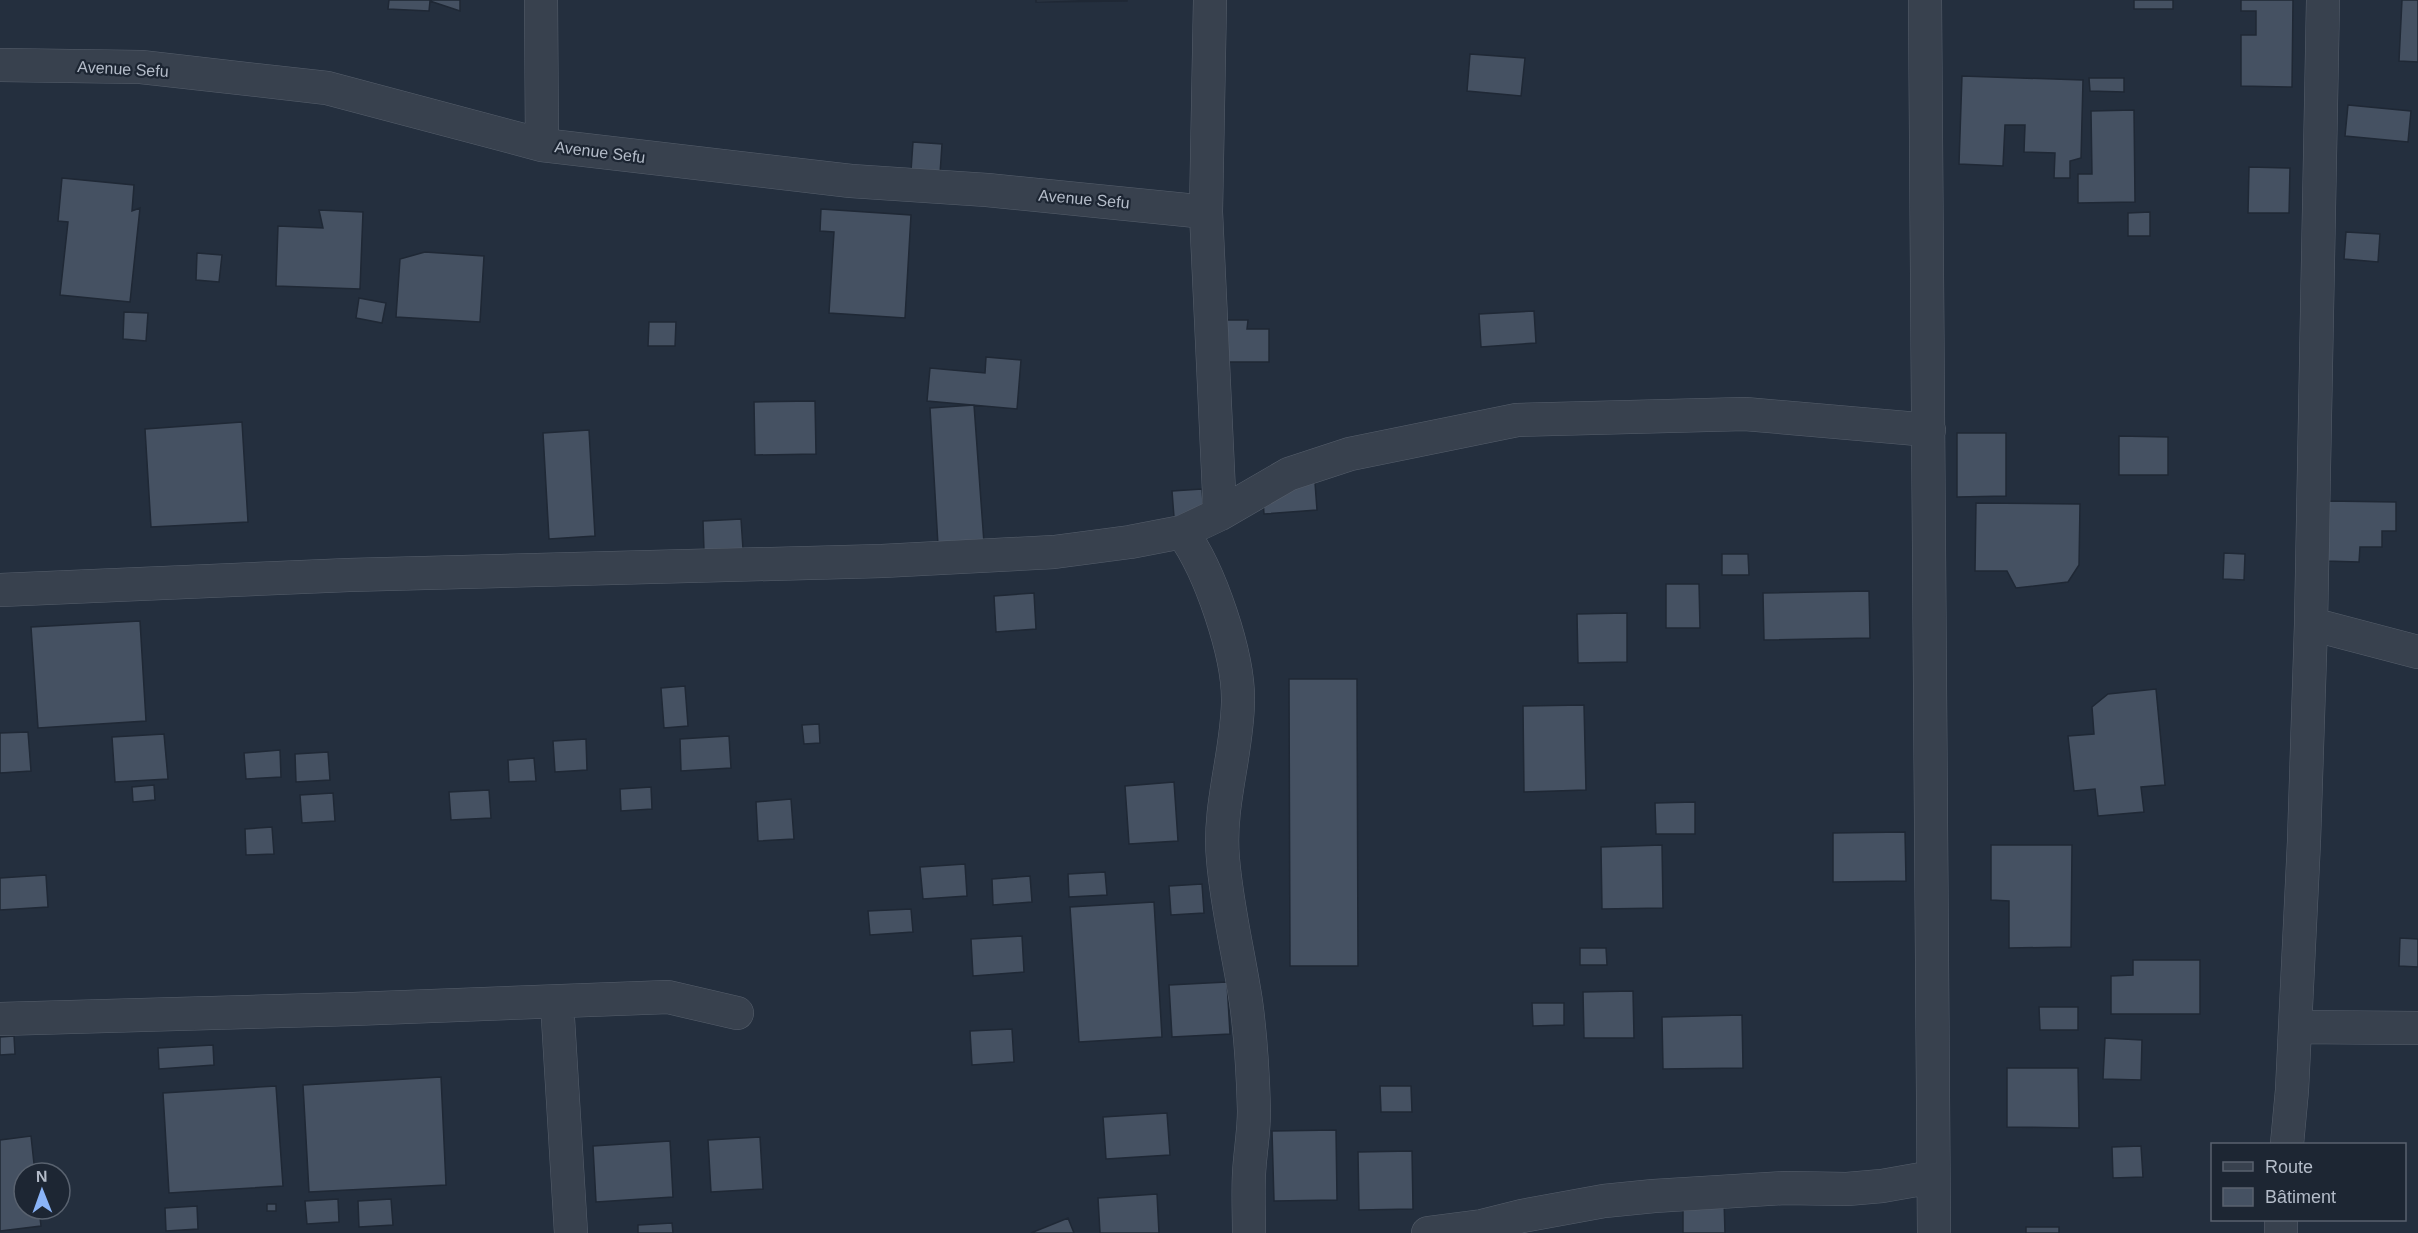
<svg xmlns="http://www.w3.org/2000/svg" width="2418" height="1233" font-family="Helvetica,sans-serif">
	<style>
		.building { fill: #455162; stroke: #1f2835; stroke-width: 1.5 }
		.lines { fill: none; stroke-linecap: round; stroke-linejoin: round }
		.minor-casing { stroke: #565f6c; stroke-width: 34 }
		.minor { stroke: #38414e; stroke-width: 33 }
		.labels { text-anchor: middle; dominant-baseline: central; stroke-width: 4.5; stroke-linejoin: round; paint-order: stroke }
		.street-label { font-size: 16px; fill: #b4bcc9; stroke: #1d2633 }
	</style>
	<rect width="100%" height="100%" fill="#242f3e"/>
	<path class="building" d="M389 0H460V11L430 1 429 11 388 9Z
		M1036 0H1127V1L1036 2Z
		M2134 0H2173V9H2134Z
		M2241 0H2293L2292 87 2241 86V35H2256V11H2241Z
		M2402 0H2418V62L2399 61Z
		M1470 54 1525 58 1521 96 1467 91Z
		M1962 76 2083 80 2081 158 2070 161V178H2054L2055 153 2024 152 2025 125H2005L2003 166 1959 164Z
		M2089 78H2124V92L2090 91Z
		M2348 105 2411 111 2408 142 2345 136Z
		M2134 110 2135 202 2078 203V174H2092L2091 111Z
		M913 142 942 144 940 174 911 171Z
		M2249 167 2290 168 2289 213H2248Z
		M62 178 134 185 132 211 140 208 130 302 60 295 68 222 58 221Z
		M821 209 911 215 905 318 829 313 834 232 820 231Z
		M319 210 363 212 360 289 276 286 278 226 323 228Z
		M2150 212V236H2128V213Z
		M2346 232 2380 234 2378 262 2344 259Z
		M425 252 484 256 480 322 396 317 400 259Z
		M197 253 222 255 219 282 196 280Z
		M359 298 386 303 382 323 356 318Z
		M1534 311 1536 343 1481 347 1479 314Z
		M124 312 148 313 146 341 123 339Z
		M1221 320H1248L1247 329H1269V362H1221Z
		M649 322H676L675 346H648Z
		M986 357 1021 360 1017 409 927 401 930 368 985 373Z
		M815 401 816 454 755 455 754 402Z
		M974 405 984 543 938 545 930 408Z
		M242 422 248 522 151 527 145 429Z
		M589 430 595 536 549 539 543 433Z
		M1957 433H2006V496L1957 497Z
		M2119 436 2168 437V475H2119Z
		M1314 469 1317 510 1264 514 1261 472Z
		M1202 489 1204 515 1174 517 1172 491Z
		M2326 501 2396 502V531H2382V547H2360L2359 562 2325 561Z
		M1976 503 2080 504 2079 565 2068 582 2016 588 2007 571H1975Z
		M741 519 743 549 704 551 703 521Z
		M2224 553 2245 554 2244 580 2223 579Z
		M1722 554H1748L1749 575H1722Z
		M1666 584H1699L1700 628H1666Z
		M1869 591 1870 638 1764 640 1763 593Z
		M1034 593 1036 629 996 632 994 596Z
		M1627 613V662L1578 663 1577 614Z
		M140 621 146 721 38 728 31 627Z
		M1289 679H1357L1358 966H1290Z
		M685 686 688 726 664 728 661 688Z
		M2156 689 2165 785 2141 787 2144 812 2098 816 2095 789 2074 791 2068 736 2094 734 2092 707 2108 694Z
		M1584 705 1586 790 1524 792 1523 706Z
		M819 724 820 743 804 744 802 725Z
		M28 732 31 771 0 773V733Z
		M164 734 168 779 115 782 112 737Z
		M729 736 731 768 681 771 680 739Z
		M586 739 587 770 555 772 553 741Z
		M280 750 281 777 246 779 244 753Z
		M328 752 330 780 296 782 295 754Z
		M534 758 536 781 509 782 508 760Z
		M1174 782 1178 841 1129 844 1125 786Z
		M154 785 155 800 133 802 132 787Z
		M651 787 652 809 621 811 620 789Z
		M489 790 491 818 451 820 449 792Z
		M333 793 335 821 302 823 300 795Z
		M791 799 794 839 758 841 756 802Z
		M1695 802V834H1656L1655 803Z
		M272 827 274 854 246 855 245 829Z
		M1905 832 1906 881 1833 882V833Z
		M1662 845 1663 908 1602 909 1601 847Z
		M1991 845H2072L2071 947 2009 948V901L1991 900Z
		M965 864 967 896 923 899 920 867Z
		M1105 872 1107 895 1069 897 1068 874Z
		M46 875 48 907 0 910V878Z
		M1030 876 1032 902 993 905 992 879Z
		M1202 884 1204 913 1171 915 1169 886Z
		M1154 902 1162 1037 1079 1042 1070 907Z
		M911 909 913 932 870 935 868 911Z
		M1022 936 1024 972 973 976 971 939Z
		M2400 938 2418 939V967L2399 966Z
		M1580 948H1606L1607 965H1580Z
		M2133 960H2200V1014H2111V976L2133 975Z
		M1227 982 1230 1034 1172 1037 1169 985Z
		M1633 991 1634 1038H1584L1583 992Z
		M1532 1003H1564V1025L1533 1026Z
		M2039 1007H2078V1030H2040Z
		M1742 1015 1743 1068 1663 1069 1662 1017Z
		M1012 1029 1014 1062 972 1065 970 1031Z
		M14 1036 15 1054 0 1055V1037Z
		M2105 1038 2142 1040 2141 1080 2103 1079Z
		M213 1045 214 1065 159 1069 158 1048Z
		M2007 1068H2078L2079 1128 2007 1127Z
		M441 1077 446 1185 309 1192 303 1085Z
		M276 1086 283 1186 169 1193 163 1093Z
		M1380 1086H1411L1412 1112H1381Z
		M1167 1113 1170 1155 1106 1159 1103 1117Z
		M1336 1130 1337 1200 1274 1201 1272 1131Z
		M31 1136 35 1173H24V1209H39L41 1226 0 1231V1140Z
		M760 1137 763 1189 711 1192 708 1140Z
		M670 1141 673 1197 596 1202 593 1146Z
		M2141 1146 2143 1177 2113 1178 2112 1147Z
		M1412 1151 1413 1209 1359 1210 1358 1152Z
		M1157 1194 1159 1233H1100L1098 1198Z
		M338 1199 339 1222 307 1224 305 1201Z
		M391 1199 393 1225 359 1227 358 1201Z
		M1724 1200 1725 1233H1683V1201Z
		M267 1204H276V1211H267Z
		M197 1206 198 1229 166 1231 165 1208Z
		M1068 1218 1074 1233H1031Z
		M672 1223 673 1233H638V1225Z
		M2026 1227H2059V1233H2026Z"/>
	<g class="lines">
		<defs>
			<path id="minor" d="M541 0 542 145
				M1210 0 1206 212 1220 514
				M1925 0 1934 1233
				M0 65 141 67 327 88 542 145 851 181 987 190 1206 212
				M1182 532C1210 570 1239 655 1238 702 1237 755 1218 806 1223 859 1227 908 1239 955 1246 1002 1251 1038 1253 1075 1254 1111 1254 1132 1250 1153 1249 1174 1248 1194 1249 1213 1249 1233
				M0 590 349 575 882 561 1054 552 1130 542 1182 532 1220 514 1289 474 1350 454 1517 420 1745 414 1929 430
				M2311 624 2418 652
				M557 1002 571 1233
				M0 1019 353 1009 668 997 737 1013
				M2295 1027 2418 1028
				M2287 1144 2292 1090 2304 841 2311 624 2323 0
				M1428 1233 1482 1226 1522 1216 1604 1201 1654 1196 1785 1188 1847 1189 1882 1186 1933 1177
				M2281 1233V1220"/>
		</defs>
		<use href="#minor" class="minor-casing"/>
		<use href="#minor" class="minor"/>
	</g>
	<g class="labels">
		<g class="street-label">
			<text transform="translate(123 69) rotate(3)">Avenue Sefu</text>
			<text transform="translate(600 152) rotate(7)">Avenue Sefu</text>
			<text transform="translate(1084 199) rotate(5)">Avenue Sefu</text>
		</g>
	</g>
	<rect x="2211" y="1143" width="195" height="78" fill="#1d2633" stroke="#59626f" stroke-width="1.5"/>
	<rect x="2223" y="1162" width="30" height="9" fill="#38414e" stroke="#59626f" stroke-width="1.5"/>
	<text x="2265" y="1173" font-size="18" fill="#b4bcc9">Route</text>
	<rect x="2223" y="1188" width="30" height="18" fill="#455162" stroke="#59626f" stroke-width="1.5"/>
	<text x="2265" y="1203" font-size="18" fill="#b4bcc9">Bâtiment</text>
	<g transform="translate(42 1191) rotate(359)"><circle r="28" fill="#1d2633" stroke="#59626f" stroke-width="1.5"/>
	<path d="M0-4.5L10 22L0 15L-10 22Z" fill="#8ab4f8"/>
	<text y="-9" font-size="16" font-weight="bold" text-anchor="middle" fill="#b4bcc9">N</text>
	</g>
</svg>
